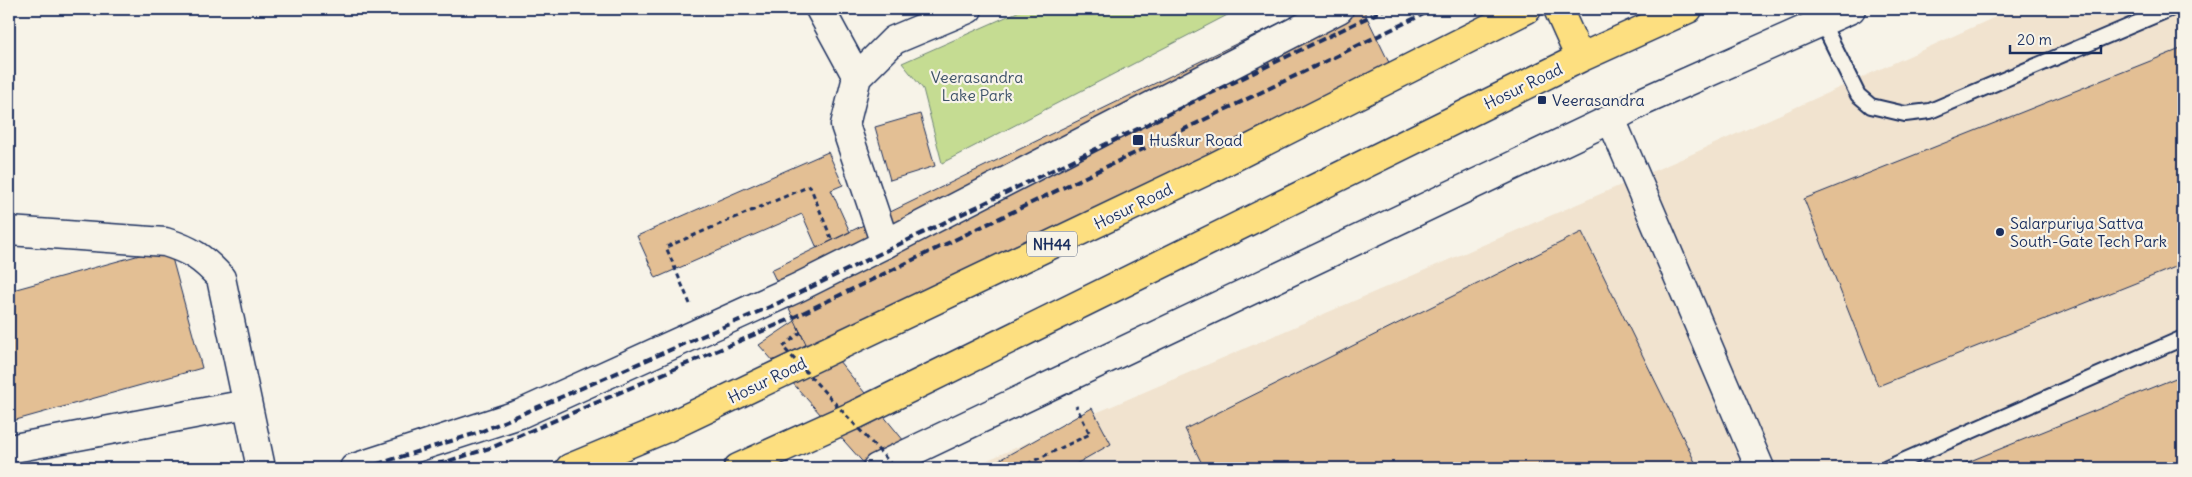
<svg xmlns="http://www.w3.org/2000/svg" width="2192" height="477" font-family="Delius,sans-serif">
	<style>
		.built { fill: #f1e3cf }
		.green { fill: #c5dc92; stroke: #708678 }
		.building { fill: #e3bf94; stroke: #1b2f5e }
		.lines { fill: none; stroke-linecap: round; stroke-linejoin: round }
		.service-casing { stroke: #1b2f5e; stroke-width: 18 }
		.minor-casing { stroke: #1b2f5e; stroke-width: 31 }
		.tertiary-casing { stroke: #1b2f5e; stroke-width: 31 }
		.trunk-casing { stroke: #1b2f5e; stroke-width: 31 }
		.path { stroke: #1b2f5e; stroke-width: 3; stroke-dasharray: 5 4; stroke-linecap: butt }
		.service { stroke: #f7f3e8; stroke-width: 14 }
		.minor { stroke: #f7f3e8; stroke-width: 28 }
		.tertiary { stroke: #f7f3e8; stroke-width: 28 }
		.trunk { stroke: #fddf80; stroke-width: 28 }
		.rail { stroke: #1b2f5e; stroke-width: 4; stroke-dasharray: 8 4; stroke-linecap: butt }
		.path-bridge { stroke: #1b2f5e; stroke-width: 3; stroke-dasharray: 5 4; stroke-linecap: butt }
		.poi-dot { fill: #1b2f5e; stroke: #f7f3e8; stroke-width: 2 }
		.labels { text-anchor: middle; dominant-baseline: central; stroke-width: 4.5; stroke-linejoin: round; paint-order: stroke }
		.shield { fill: #f7f3e8; stroke: #5d6a87; stroke-width: 1 }
		.shield-label { font-size: 15px; font-weight: bold; fill: #1b2f5e }
		.park-label { font-size: 16px; fill: #3d5268; stroke: #f7f3e8 }
		.street-label { font-size: 16px; fill: #1b2f5e; stroke: #f7f3e8 }
		.poi-label { font-size: 16px; fill: #1b2f5e; stroke: #f7f3e8; text-anchor: start }
	</style>
	<rect width="100%" height="100%" fill="#f7f3e8"/>
	<filter id="ink" filterUnits="userSpaceOnUse"><feTurbulence type="fractalNoise" baseFrequency=".02" numOctaves="2"/><feDisplacementMap in="SourceGraphic" scale="10" xChannelSelector="R" yChannelSelector="G"/><feConvolveMatrix kernelMatrix="1 2 1 2 8 2 1 2 1" color-interpolation-filters="sRGB"/></filter>
	<g filter="url(#ink)">
		<path class="built" d="M2013 9H2183V468H969L1681 159Z"/>
		<path class="green" d="M1024 9H1239L942 163 923 89 902 63Z"/>
		<path class="building" d="M1308 9H1363L1395 75 813 359 771 270Z
			M2183 48V264L1878 386 1804 199Z
			M920 114 935 166 890 180 875 127Z
			M828 152 843 185 831 190 850 232 817 248 802 214 656 278 637 236Z
			M1582 232 1695 462 1682 468H1204L1185 429Z
			M169 247 202 368 9 422V291Z
			M795 321 813 359 830 350 926 468H868L759 345Z
			M2183 375V468H1953Z
			M1092 408 1111 444 1069 468H985Z"/>
		<g class="lines">
			<defs>
				<path id="service" d="M1822 22 1858 95 1871 106 1905 114 1930 111 2170 9
					M1887 468 2183 338"/>
				<path id="minor" d="M820 9 857 77
					M9 231 165 242C191 250 203 258 221 278L261 468
					M885 244 845 125 857 77 894 40 968 9
					M9 449 247 404"/>
				<path id="tertiary" d="M1611 119 1760 468
					M354 468 520 414 797 288 885 244 1339 9
					M877 468 1611 119 1644 101 1851 9"/>
				<path id="trunk" d="M1558 9 1580 58
					M570 468 664 429 1212 168 1527 9
					M738 468 857 414 1580 58 1688 9"/>
			</defs>
			<use href="#service" class="service-casing"/>
			<use href="#minor" class="minor-casing"/>
			<use href="#tertiary" class="tertiary-casing"/>
			<use href="#trunk" class="trunk-casing"/>
			<path class="path" d="M690 304 666 247 810 186 831 238
				M1019 468 1090 434 1076 406"/>
			<use href="#service" class="service"/>
			<use href="#minor" class="minor"/>
			<use href="#tertiary" class="tertiary"/>
			<use href="#trunk" class="trunk"/>
			<path class="rail" d="M365 468 480 432 774 305 1385 9
				M426 468 493 447 786 321 1434 9"/>
			<path class="path-bridge" d="M801 332 783 347 895 468"/>
		</g>
	</g>
	<g class="poi-dot">
		<rect x="1537" y="95" width="10" height="10" rx="2.5"/>
		<rect x="1132" y="134" width="12" height="12" rx="2.5"/>
		<circle cx="2000" cy="232" r="5"/>
	</g>
	<g class="labels">
		<rect class="shield" x="1027" y="231.5" width="50" height="25" rx="4"/>
		<g class="shield-label">
			<text x="1052" y="244">NH44</text>
		</g>
		<g class="park-label">
			<text x="977" y="77">Veerasandra<tspan x="977" dy="18">Lake Park</tspan></text>
		</g>
		<g class="street-label">
			<text transform="translate(1523 86) rotate(-26)">Hosur Road</text>
			<text transform="translate(1133 206) rotate(-26)">Hosur Road</text>
			<text transform="translate(767 380) rotate(-26)">Hosur Road</text>
		</g>
		<g class="poi-label">
			<text x="1552" y="100">Veerasandra</text>
			<text x="1149" y="140">Huskur Road</text>
			<text x="2010" y="223">Salarpuriya Sattva<tspan x="2010" dy="18">South-Gate Tech Park</tspan></text>
		</g>
	</g>
	<rect width="2192" height="477" fill="none" stroke="#f7f3e8" stroke-width="30"/>
	<rect x="15" y="15" width="2162" height="447" fill="none" stroke="#1b2f5e" stroke-width="2" filter="url(#ink)"/>
	<path d="M2010 45v8h91v-8" fill="none" stroke="#1b2f5e" stroke-width="2.5"/>
	<text x="2017" y="45" font-size="15" fill="#1b2f5e" stroke="#f7f3e8" stroke-width="4" paint-order="stroke">20 m</text>
</svg>
